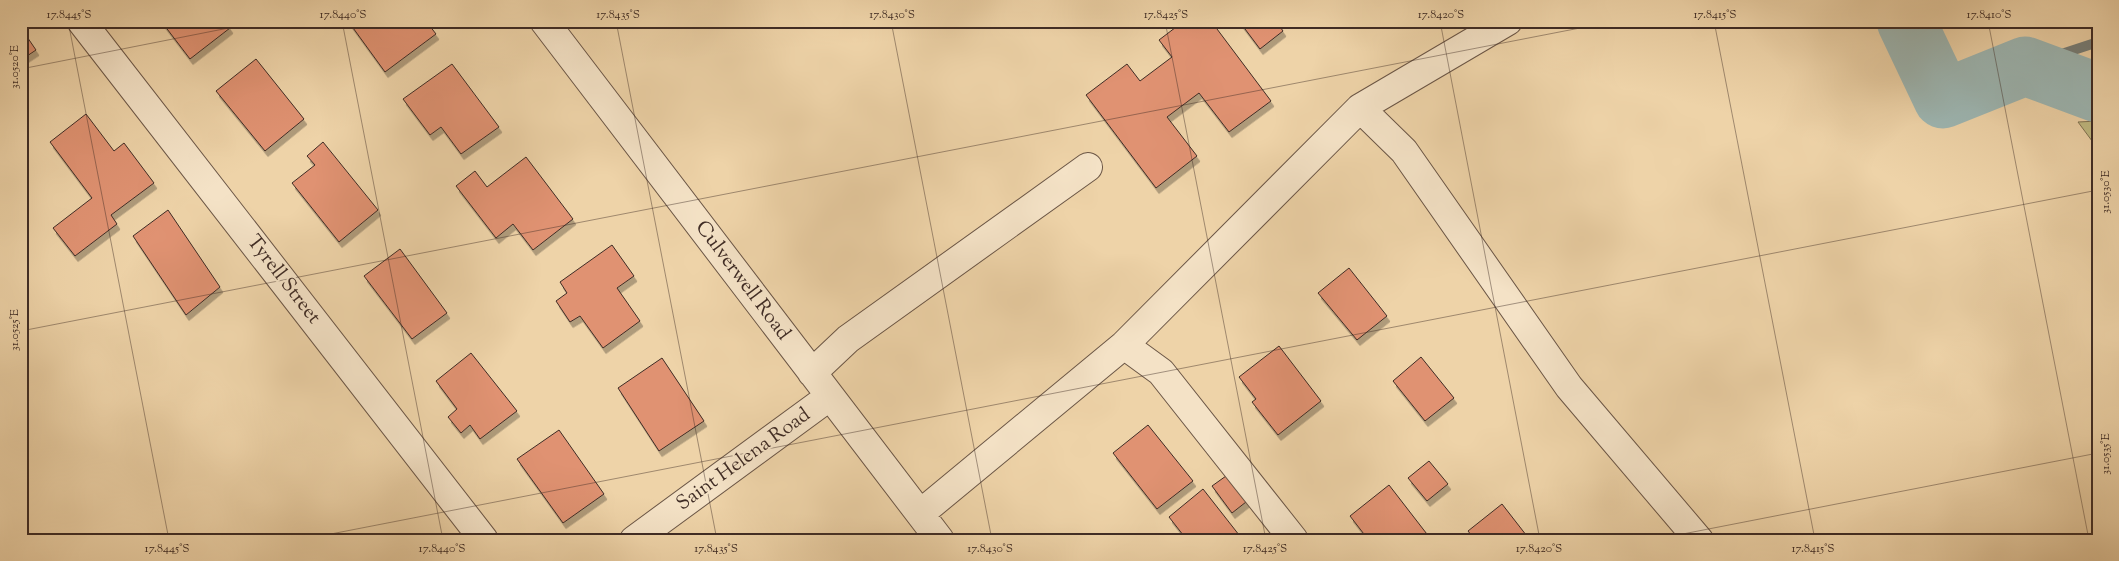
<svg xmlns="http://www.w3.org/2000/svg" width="2119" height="561" font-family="'Sorts Mill Goudy',serif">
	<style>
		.green { fill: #c0ba82; stroke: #807354 }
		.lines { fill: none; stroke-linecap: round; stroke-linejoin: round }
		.stream { stroke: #777f7a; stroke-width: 10 }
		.river { stroke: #9db6b2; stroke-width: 59 }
		.building { fill: #e09272; stroke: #3f2c25; filter: url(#shadow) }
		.minor-casing { stroke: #6b5646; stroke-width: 30 }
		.minor { stroke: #f4e2c6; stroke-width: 28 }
		.ticks { fill: none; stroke: #3f2c25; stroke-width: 1; stroke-opacity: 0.45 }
		.labels { text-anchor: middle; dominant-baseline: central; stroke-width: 4; stroke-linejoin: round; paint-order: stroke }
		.street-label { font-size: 20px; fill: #3f2c25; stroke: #f4e2c6 }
		.neatline { fill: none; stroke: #3f2c25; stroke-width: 2 }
		.ticks-label { font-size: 12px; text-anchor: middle; fill: #3f2c25 }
	</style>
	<defs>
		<filter id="shadow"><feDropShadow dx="3" dy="5.5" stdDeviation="0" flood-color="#0004"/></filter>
	</defs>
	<rect width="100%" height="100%" fill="#eed3a8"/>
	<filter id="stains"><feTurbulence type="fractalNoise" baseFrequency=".004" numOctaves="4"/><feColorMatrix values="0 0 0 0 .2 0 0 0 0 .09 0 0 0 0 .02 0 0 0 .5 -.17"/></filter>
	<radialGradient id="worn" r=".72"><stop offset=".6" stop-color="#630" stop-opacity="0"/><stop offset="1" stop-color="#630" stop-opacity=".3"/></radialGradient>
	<path class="green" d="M2098 121V149L2078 122Z"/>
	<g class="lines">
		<path class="stream" d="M2025 66 2098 42"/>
		<path class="river" d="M1906 21 1943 99 2025 66 2098 93"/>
	</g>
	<path class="building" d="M161 21H225L230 28 190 59Z
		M348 21H426L436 34 385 72Z
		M1184 21H1211L1271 101 1229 132 1199 93 1167 117 1197 156 1156 188 1086 95 1127 64 1140 81 1172 57 1159 40Z
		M1239 21H1276L1283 31 1260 49Z
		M21 28 36 50 21 60Z
		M256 59 304 119 265 151 216 91Z
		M452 64 499 127 461 154 441 127 430 135 403 99Z
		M86 114 114 151 124 143 154 183 111 215 117 224 75 256 53 228 92 198 50 142Z
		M323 142 378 210 339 242 292 183 315 165 307 156Z
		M526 157 573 219 533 250 513 224 496 238 456 186 475 171 487 187Z
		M168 210 220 287 186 315 133 236Z
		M612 245 634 276 617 288 640 321 603 348 580 316 570 322 556 301 567 293 560 282Z
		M400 249 447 313 412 339 364 276Z
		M1349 268 1387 316 1357 340 1318 293Z
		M1279 346 1321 401 1278 435 1252 402 1256 399 1239 377Z
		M471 353 517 411 480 439 470 425 461 433 448 417 457 409 436 381Z
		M1421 357 1454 398 1425 421 1393 381Z
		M662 358 704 421 659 451 618 388Z
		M1148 425 1193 481 1157 509 1113 453Z
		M559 430 604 494 563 523 517 459Z
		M1429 461 1448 484 1427 501 1408 478Z
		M1226 476 1246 502 1232 513 1212 486Z
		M1389 485 1430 538 1428 540H1374L1371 536 1367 538 1350 516Z
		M1203 489 1243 540H1187L1169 517Z
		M1502 504 1530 540H1475L1468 531Z"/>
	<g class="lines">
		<defs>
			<path id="minor" d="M81 21 484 540
				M544 21 940 540
				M1360 108 1404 151 1569 387 1699 540
				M1124 345 1161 372 1294 540
				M812 373 848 339 1088 167
				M921 513 1124 345 1360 108 1508 21
				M634 540 829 397"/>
		</defs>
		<use href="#minor" class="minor-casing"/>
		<use href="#minor" class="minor"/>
	</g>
	<path class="ticks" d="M68 21 169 540M342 21 443 540M616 21 717 540M891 21 992 540M1165 21 1266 540M1440 21 1540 540M1714 21 1815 540M1988 21 2089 540M21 69 264 21M21 331 1616 21M300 540 2098 190M1652 540 2098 453"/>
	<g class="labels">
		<g class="street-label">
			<text transform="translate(283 280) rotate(52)">Tyrell Street</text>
			<text transform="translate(742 281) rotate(53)">Culverwell Road</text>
			<text transform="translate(744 460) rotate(-36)">Saint Helena Road</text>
		</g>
	</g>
	<rect width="2119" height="561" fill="none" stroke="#eed3a8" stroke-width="55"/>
	<rect x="28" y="28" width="2064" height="506" class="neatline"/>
	<g class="ticks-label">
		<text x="69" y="18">17.8445°S</text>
		<text x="343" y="18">17.8440°S</text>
		<text x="618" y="18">17.8435°S</text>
		<text x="892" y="18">17.8430°S</text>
		<text x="1166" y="18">17.8425°S</text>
		<text x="1441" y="18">17.8420°S</text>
		<text x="1715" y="18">17.8415°S</text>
		<text x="1989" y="18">17.8410°S</text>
		<text transform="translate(14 67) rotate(-90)" y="4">31.0520°E</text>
		<text transform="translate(2105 192) rotate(-90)" y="4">31.0530°E</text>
		<text transform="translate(14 330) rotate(-90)" y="4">31.0525°E</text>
		<text transform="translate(2105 454) rotate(-90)" y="4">31.0535°E</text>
		<text x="167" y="552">17.8445°S</text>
		<text x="442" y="552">17.8440°S</text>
		<text x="716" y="552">17.8435°S</text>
		<text x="990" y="552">17.8430°S</text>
		<text x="1265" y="552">17.8425°S</text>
		<text x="1539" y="552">17.8420°S</text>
		<text x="1813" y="552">17.8415°S</text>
	</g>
	<rect width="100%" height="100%" filter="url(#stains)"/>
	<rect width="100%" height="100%" fill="url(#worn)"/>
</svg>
